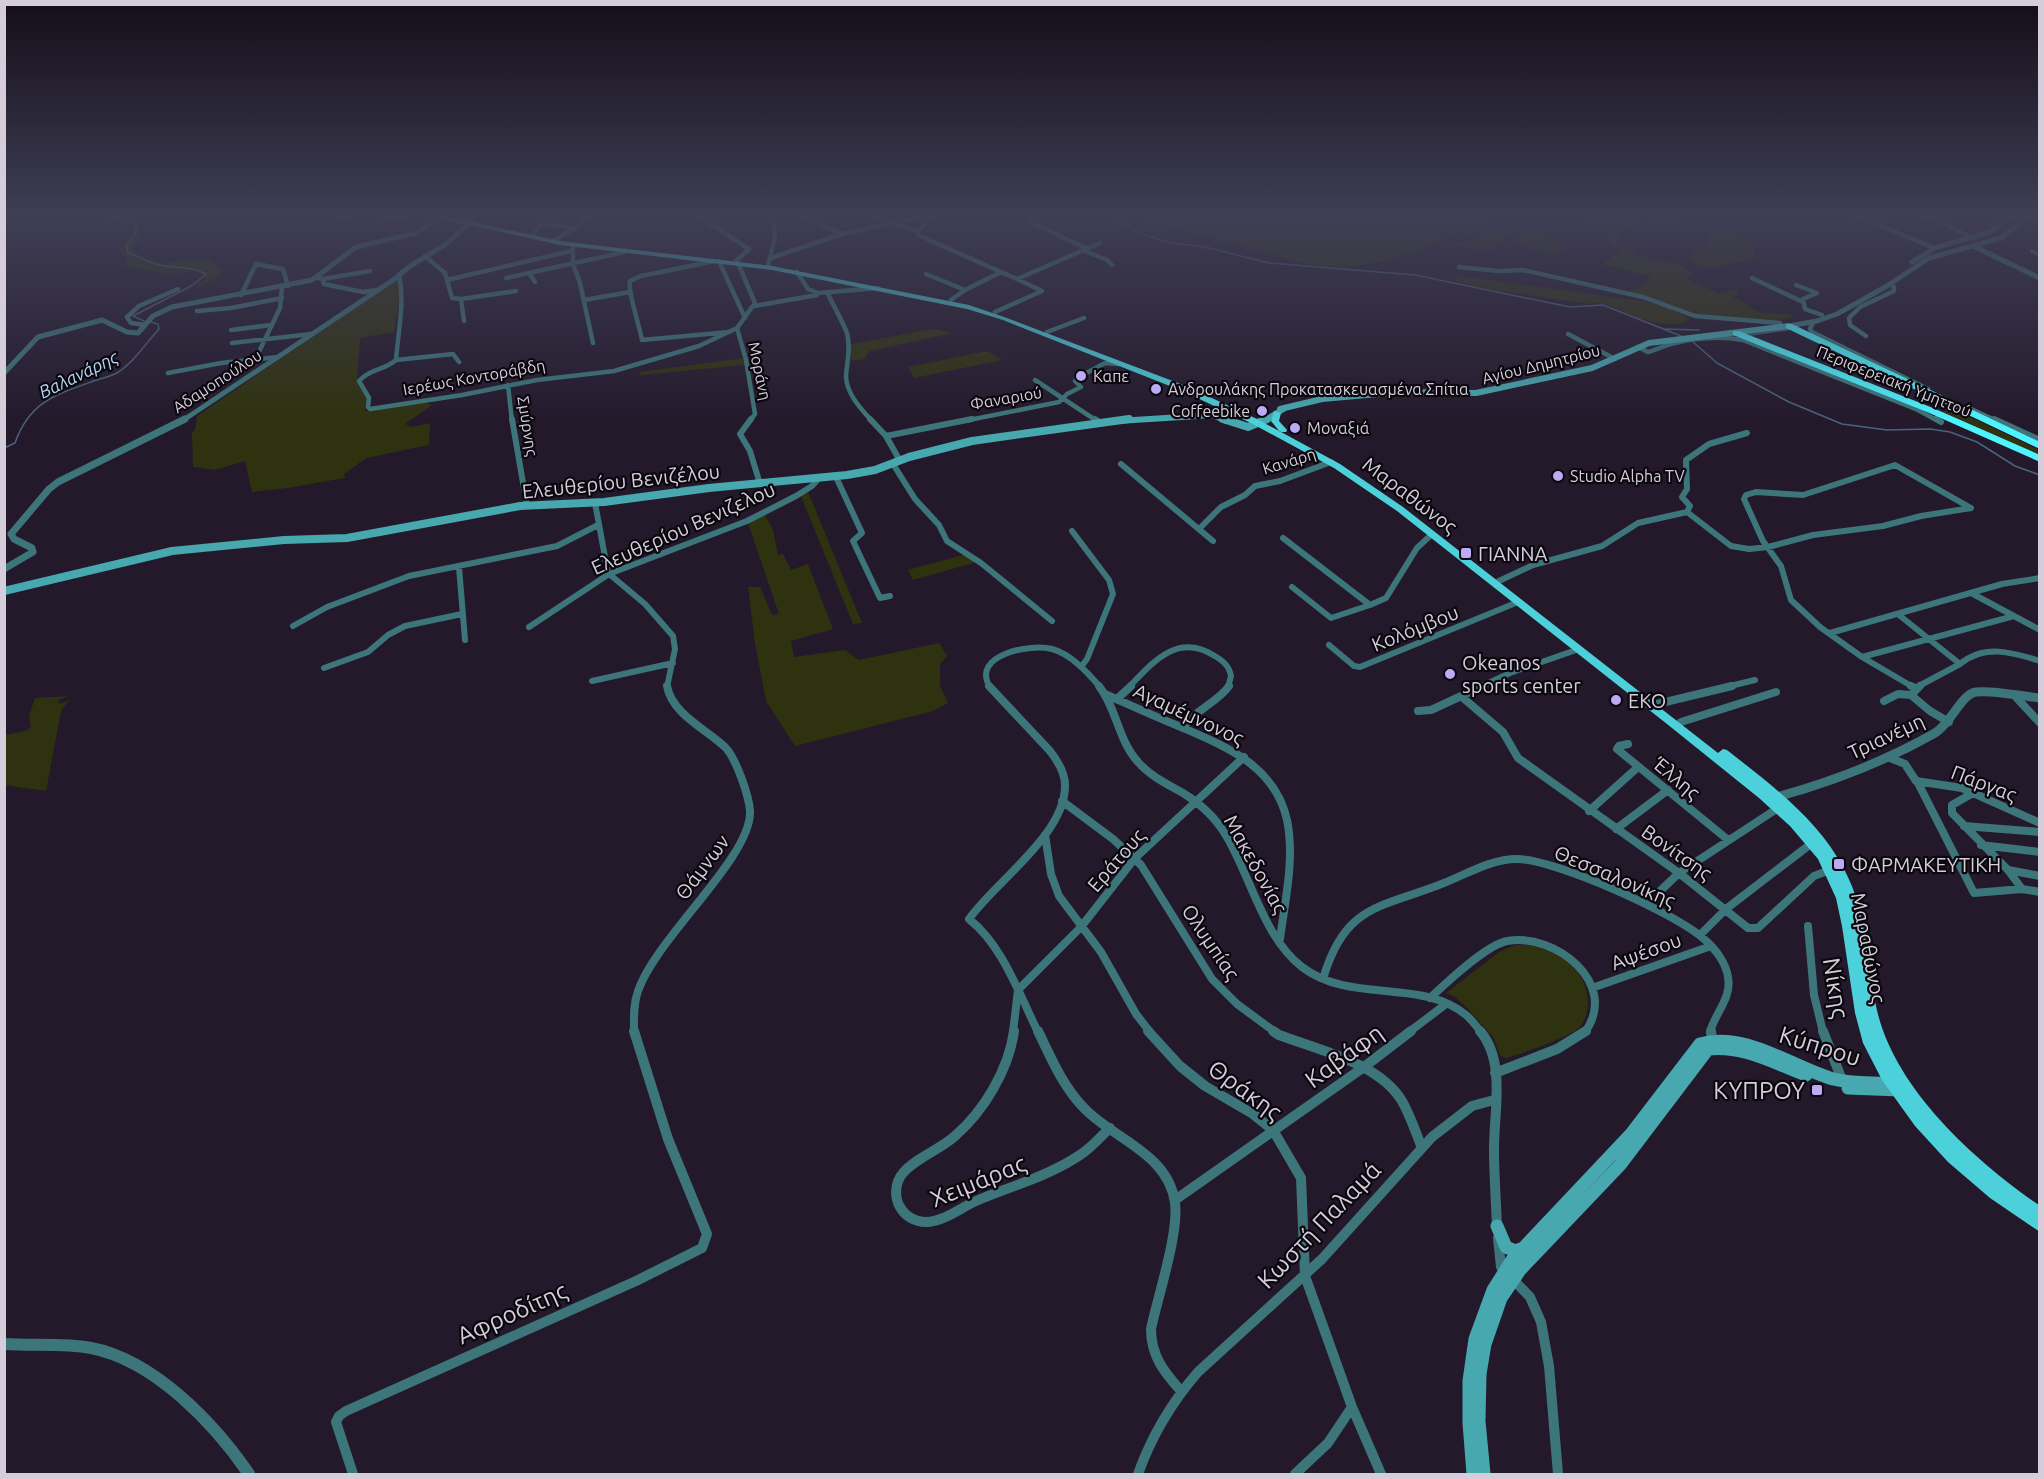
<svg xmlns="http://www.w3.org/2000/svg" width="2044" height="1479" font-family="Ubuntu,sans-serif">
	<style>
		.green { fill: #2f320f }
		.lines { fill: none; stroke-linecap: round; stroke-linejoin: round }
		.stream { stroke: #49637e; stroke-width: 1.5 }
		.pedestrian { stroke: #3d767a; stroke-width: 4 }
		.minor-far3 { stroke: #3d767a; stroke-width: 4.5 }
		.minor-far2 { stroke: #3d767a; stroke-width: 6 }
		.minor-far1 { stroke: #3d767a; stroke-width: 8 }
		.minor { stroke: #3d767a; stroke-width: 10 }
		.tertiary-far3 { stroke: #3d767a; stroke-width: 5 }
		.tertiary-far2 { stroke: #3d767a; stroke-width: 7 }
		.tertiary-far1 { stroke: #3d767a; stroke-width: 9 }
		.tertiary { stroke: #3d767a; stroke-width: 12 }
		.secondary-far2 { stroke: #47a8af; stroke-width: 6 }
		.secondary-far1 { stroke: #47a8af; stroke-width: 8 }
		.secondary { stroke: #47a8af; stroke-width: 13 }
		.primary { fill: #4cd0d9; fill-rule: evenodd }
		.motorway { fill: #4ef3fe; fill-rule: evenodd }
		.poi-dot { fill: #bcaaf5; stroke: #0b070e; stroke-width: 2 }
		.labels { text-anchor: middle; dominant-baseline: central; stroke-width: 4.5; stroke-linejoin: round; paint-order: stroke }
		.far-street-label { font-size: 16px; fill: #d5ceda; stroke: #0b070e }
		.far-poi-label { font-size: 16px; fill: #d5ceda; stroke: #0b070e; text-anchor: start }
		.far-water-label { font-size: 18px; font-style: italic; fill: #b2d6f8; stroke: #0b070e }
		.street-label { font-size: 20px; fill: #d5ceda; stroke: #0b070e }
		.poi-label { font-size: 20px; fill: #d5ceda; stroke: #0b070e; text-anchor: start }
		.near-street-label { font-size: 24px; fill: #d5ceda; stroke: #0b070e }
		.near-poi-label { font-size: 24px; fill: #d5ceda; stroke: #0b070e; text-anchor: end }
	</style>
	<rect width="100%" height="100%" fill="#24192b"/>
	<path class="green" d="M1136 214H1488L1493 217 1484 221 1481 230 1473 235 1462 231C1416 255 1360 273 1308 264 1288 261 1270 252 1251 248 1212 239 1173 229 1136 214Z
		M1577 214H1668L1666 218 1686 227 1648 218 1629 221 1616 243 1621 247 1618 250 1609 242 1606 231 1612 230 1614 226 1589 223Z
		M1501 224C1520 232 1553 225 1563 248 1546 262 1530 244 1514 241L1517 238 1510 237 1484 252 1455 244 1477 239V235Z
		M139 229 142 233 140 236 145 238 138 241 139 243 133 248 138 255 152 258 161 264 181 260H209L222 269 221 275 198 288V284L207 278 195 269C177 278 145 270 126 266L127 258 123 256 120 248 134 231Z
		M1720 229C1743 231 1754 234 1755 258L1708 269 1697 265 1689 255 1695 254 1692 249 1707 245 1706 238 1708 232Z
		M1624 246C1633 248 1632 254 1639 256 1659 263 1675 257 1693 274L1686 279 1720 294 1722 292 1737 290 1738 295 1732 296 1760 313 1789 314 1793 316C1783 325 1703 317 1688 313 1667 308 1647 299 1627 292L1643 286 1651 276 1602 264 1621 251Z
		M1460 276 1662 304 1690 319C1679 328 1652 323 1639 318 1622 313 1607 299 1589 304L1489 289 1452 280Z
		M394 281H398L400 293 394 332 360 338 357 381 368 401 365 411 422 402 432 405 405 424 412 427 430 423 429 445 366 458 344 474 345 478 287 488 252 492 245 461 215 470 193 467 192 432 195 430 197 416Z
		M933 329 953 333 870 351 864 359 851 361V344Z
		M987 351 1002 360 914 378 908 367Z
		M745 358 746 365 640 375 639 372Z
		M1951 408 2039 450V457L1940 413Z
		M808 492 862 623 853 624 801 496Z
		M765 515 773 530 778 555 783 554 791 570 808 564 833 629 791 641 794 657 845 650 859 660 939 643 947 656 940 664V686L948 703 933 711 795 746 766 701 755 643 748 587H760L772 615 779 614 748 523Z
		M963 555 977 562 913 580 908 570Z
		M68 696 58 700 60 704 69 700 61 711 46 791 5 785V735L26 731 31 727 29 716 35 698Z
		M1515 945C1549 943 1587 965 1588 1002 1588 1011 1585 1021 1579 1028 1569 1037 1519 1055 1505 1058L1500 1055 1493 1037 1467 1008 1455 997 1446 993 1499 952Z"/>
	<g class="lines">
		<path class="stream" d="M108 214V218L133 221 136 224V233L127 245 128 253C139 256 148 263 159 265 175 268 191 266 206 274L193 285 133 316 146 322
			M1111 214 1141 234 1171 243 1205 247 1269 263 1415 275 1570 307 1603 305 1681 336
			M1664 329 1699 330
			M1750 335 1792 329
			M1693 342 1717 363 1789 402 1842 424 1887 430 1930 429 1950 432 1977 442 2015 466 2040 475
			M4 448 15 443C29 403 54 395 91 382 99 379 109 377 117 373 134 362 146 343 159 329L158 324 151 322"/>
		<path class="pedestrian" d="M2032 251 2040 255"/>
		<path class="minor-far3" d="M696 214 749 249 736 261
			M798 214 842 234
			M872 214 891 224
			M1028 214 1031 217 1030 222 1088 249
			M1853 214 1934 248
			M1923 214 1973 238
			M338 218 353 214
			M385 219 407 214
			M579 225 587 214
			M897 225 918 231V235L1001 272
			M918 231 934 214
			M532 236 541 224 575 228 555 240
			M573 248V264L580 283 593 343
			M1085 251 1107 260 1112 265
			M425 256 445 273 452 298 461 299 516 291
			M771 258 842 234 915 218H930
			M715 261 641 276 630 281C627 289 640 328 642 340L729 332
			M719 261 745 318
			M738 263 755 303 737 328 746 360 755 414 750 421
			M768 265 775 238 774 224
			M1459 267 1498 271 1523 270 1643 297 1695 316 1780 323
			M797 272 808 289 818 293 878 288
			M529 273 535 282
			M926 274 965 290
			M399 276C405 300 398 334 396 360 385 370 369 369 359 381L369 398 368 407 370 409 462 395 537 380 614 371 699 346 737 328
			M317 278 323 279 324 284 363 292 377 290
			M506 278 625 252
			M1752 278 1803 302
			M323 279 370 271
			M447 280 571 251
			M1796 285 1817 293 1803 299 1805 309 1822 315
			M828 294C834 307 842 320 847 333 851 347 847 362 846 376 846 393 861 409 872 421
			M241 295 256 264 283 269 288 286
			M461 299 464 321
			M584 300 630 292
			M951 300 965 290 1001 272 1017 279 1100 243
			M754 306 817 295
			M197 311 231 308 282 298
			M995 312 1042 291 1017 279
			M1813 322 1810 329 1812 332 1928 389
			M145 325 131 323 127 317 139 306 178 289
			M231 330 271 325
			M1047 332 1084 318
			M1568 334 1615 359
			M1866 336 1850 325 1849 318 1860 307 1894 291V287L1890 284
			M232 343 311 334
			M1638 347 1648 352C1656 350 1663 346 1671 344 1694 338 1719 336 1743 340L1918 410 1938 421
			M255 360 280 308 282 287
			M396 360 453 354 459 362
			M168 373 221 363 278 357
			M1035 380 1097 421
			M508 385 512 421
			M1971 409 1997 421
			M964 421 1059 402 1067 394 1081 387 1075 381 1077 378 1105 363 1119 364"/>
		<path class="minor-far2" d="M512 419 527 506
			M751 419 740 434 750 451 760 484
			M870 419 886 436 900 461
			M1095 419 1101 423
			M1936 419 1941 422
			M1994 419 2040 440
			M886 436 972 419
			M893 464 915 499 939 525 947 541 981 563 1052 621
			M1121 464 1213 541
			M836 477 862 533 853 541 880 598 890 596
			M595 503 608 573 645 604 673 636 675 649 667 687
			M1687 512 1731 546 1749 549 1768 547 1813 535 1883 526 1921 516 1971 508
			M1199 529 1221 507 1245 495 1255 486 1280 481 1331 462
			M1072 531 1109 580 1113 594 1087 659 1081 667
			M1283 538 1370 605 1386 598 1417 548 1432 534
			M459 567 465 640
			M1499 581 1533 565 1602 546 1638 523 1687 512 1690 506 1682 497 1687 489 1686 460 1709 444 1747 433
			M1292 587 1331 618 1370 605
			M1973 594 2040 630
			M1899 615 1960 664 1917 687
			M293 626 327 607 409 576 557 546 598 525
			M529 627 609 574 747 521 796 496 812 486 819 478
			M1830 633 2002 584 2040 578
			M1329 645 1354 666 1360 667 1518 602
			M1862 657 2014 616
			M1960 664C1984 644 2012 652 2040 661
			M324 668 368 652 388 635 405 626 462 614
			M592 681 673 663
			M990 687C970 655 1031 643 1052 649 1071 654 1088 673 1100 687
			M1129 687C1153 662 1177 633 1213 655 1222 660 1229 665 1231 676L1228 687
			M1480 687 1510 673 1579 649
			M1726 687 1755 680
			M1913 687 1862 657 1820 627 1791 600 1781 566 1763 541 1744 499 1746 495 1756 492 1803 495 1895 465 1971 508"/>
		<path class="minor-far1" d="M989 686 1050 751C1057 760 1065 773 1065 785 1066 834 996 881 969 919 1003 946 1019 994 1038 1032
			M1099 686C1117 709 1118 740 1138 762 1150 776 1167 784 1183 793 1199 803 1215 817 1225 834 1250 874 1263 937 1302 967 1350 1004 1422 978 1466 1015 1472 1020 1477 1027 1481 1032
			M1911 686 1915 688
			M1920 686 1911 695 1930 711 1949 722
			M1105 694C1130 705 1156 717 1181 727 1227 747 1275 766 1287 820 1295 858 1285 901 1280 939
			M2014 695 2040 723
			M1462 697 1503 732 1518 758 1679 873 1748 928H1758L1814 876 1830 870
			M1117 699 1131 686
			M1884 701 1898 694 1911 695
			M1657 704 1732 686
			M1418 711 1431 710 1483 686
			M1681 722 1776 692
			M1183 728C1196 709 1217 703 1229 686
			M1628 744 1619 746 1617 749 1727 839
			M1890 758 1905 764 1916 781 1962 788 2040 823
			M1917 781 1974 893 2022 889 2040 892
			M1973 793 1952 805V813L2008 870 2040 876
			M1062 801 1113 839 1141 865 1212 979 1237 1004 1275 1032
			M1589 811 1638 767
			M1964 826 2040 832
			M1616 829 1668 790
			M1045 835 1051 874 1059 896 1101 952 1136 1014 1150 1032
			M1981 845 2040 852
			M2008 870 2022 889
			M1659 892 1679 873 1778 808
			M1808 926 1814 995 1823 1032
			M1700 935 1726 909 1812 843
			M1323 979C1345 903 1382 908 1444 883 1467 874 1491 859 1517 859 1555 859 1675 913 1704 939 1715 948 1726 963 1728 977 1732 998 1715 1013 1710 1032
			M1592 988 1711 946
			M1430 998C1446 983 1486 945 1507 941 1555 932 1620 984 1585 1032
			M634 1032C634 1019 633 1005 638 991 656 938 752 857 750 811 749 796 736 758 725 747 706 729 672 714 667 686
			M1013 1032 1018 990 1081 927 1135 858 1244 757
			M1409 1032 1446 1004"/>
		<path class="minor" d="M1014 1031C1009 1069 984 1111 955 1136 941 1149 914 1159 903 1173 895 1182 894 1197 900 1207 905 1216 915 1222 926 1222 943 1222 960 1208 976 1201 1011 1186 1047 1177 1080 1155 1091 1148 1100 1137 1110 1128
			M1038 1031C1051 1058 1063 1087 1085 1109 1114 1139 1169 1154 1175 1203 1179 1233 1158 1296 1151 1329 1151 1356 1164 1372 1181 1391
			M1148 1031 1180 1066 1205 1086 1253 1114 1273 1130 1301 1178 1305 1276 1352 1407 1381 1474
			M1273 1031 1279 1035C1319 1050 1379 1063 1402 1101 1410 1115 1416 1133 1422 1148
			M1480 1031C1506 1061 1494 1112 1494 1148 1494 1174 1496 1201 1497 1227
			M1711 1031 1713 1045
			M1823 1031 1842 1080
			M1495 1073 1557 1049 1586 1031
			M1175 1200 1364 1067 1411 1031
			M1498 1238 1501 1267 1530 1297 1541 1322 1549 1366 1558 1474
			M353 1474 336 1422 339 1416 346 1411 636 1281 702 1248 707 1234 668 1139 634 1031
			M1138 1474C1152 1435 1171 1403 1198 1372L1322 1259 1432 1137 1472 1106 1494 1100
			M1295 1474 1328 1443 1352 1407"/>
		<path class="tertiary-far3" d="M1975 247 2040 278
			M1912 262 1937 247 1990 232 2012 214
			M1789 326 1817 321 1837 314 1887 286 1929 258 2001 238 2032 214
			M4 373 38 337 102 320 127 332 138 333 153 316 172 307 312 280 356 247 416 233 444 215
			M182 421 396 278C413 261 428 257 447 243 456 236 462 228 472 222"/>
		<path class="tertiary-far2" d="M4 569 33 552 32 548 14 539 11 534 49 489 58 482 185 419"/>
		<path class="tertiary-far1" d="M1773 798C1829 783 1884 762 1935 733 1951 724 1961 694 1976 692 1991 690 2023 696 2040 698"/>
		<path class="tertiary" d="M4 1344C33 1346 63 1343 91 1348 154 1360 214 1423 249 1474"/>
		<path class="secondary-far2" d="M458 222 471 214
			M1280 409 1322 399 1400 392 1476 393 1592 368 1649 343 1789 326
			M1118 421 1213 415 1226 421
			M1264 421 1285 408"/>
		<path class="secondary-far1" d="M1223 419 1248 427 1267 419
			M4 591 172 551 284 540 347 538 520 506 604 502 709 488 847 475 875 470 909 457 972 441 1129 419"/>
		<path class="secondary" d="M1848 1088 1900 1090
			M1497 1226 1506 1247 1515 1251 1524 1248
			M1473 1474 1469 1423V1381L1475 1339 1493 1290 1512 1260 1631 1134 1700 1044C1745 1031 1792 1067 1833 1079 1853 1084 1874 1082 1894 1084
			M1484 1474 1479 1421 1480 1374 1485 1344 1501 1298 1520 1270 1620 1165 1708 1049C1743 1045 1774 1063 1806 1075"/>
		<path class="primary" d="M422 214H435L560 241 772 266 969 305 1007 318 1186 386 1257 419 1340 464 1403 507 1718 753 1723 749 1727 750C1770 784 1818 819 1844 869 1869 917 1865 956 1876 1006 1893 1088 1974 1160 2040 1206V1232L1990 1198 1948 1162 1915 1126 1882 1080 1863 1043 1855 1013 1842 926 1836 898 1818 859 1790 826 1759 798 1667 724 1397 511 1334 468 1251 423 1180 390 1003 320 967 309 772 270 560 245Z
			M1274 411 1281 413 1279 421 1287 430 1286 432H1280L1271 421Z"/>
		<path class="motorway" d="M1786 324H1792L2040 442V449L1786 328Z
			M1733 331H1739L1933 408 2040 455V462L1927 412 1733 335Z"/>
	</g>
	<linearGradient id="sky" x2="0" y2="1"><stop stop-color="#140e18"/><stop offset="0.51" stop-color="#3f3e55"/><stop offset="1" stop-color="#3f3e55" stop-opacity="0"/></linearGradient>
	<rect width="2044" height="422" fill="url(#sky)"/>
	<g class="poi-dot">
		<circle cx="1081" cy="376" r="6"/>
		<circle cx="1156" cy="389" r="6"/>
		<circle cx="1262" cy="411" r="6"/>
		<circle cx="1295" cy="428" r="6"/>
		<circle cx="1558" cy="476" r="6"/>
		<rect x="1460" y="547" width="12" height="12" rx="3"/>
		<circle cx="1450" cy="674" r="6"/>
		<circle cx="1616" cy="700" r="6"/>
		<rect x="1833" y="858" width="12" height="12" rx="3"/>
		<rect x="1811" y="1084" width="12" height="12" rx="3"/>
	</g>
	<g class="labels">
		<g class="far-street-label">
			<text transform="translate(1541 364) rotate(-14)">Αγίου Δημητρίου</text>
			<text transform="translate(760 371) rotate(78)">Μοράνη</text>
			<text transform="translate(474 377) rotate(-10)">Ιερέως Κοντοράβδη</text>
			<text transform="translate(217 381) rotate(-33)">Αδαμοπούλου</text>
			<text transform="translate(1894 381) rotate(22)">Περιφερειακή Υμηττού</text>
			<text transform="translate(1006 398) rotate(-10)">Φαναριού</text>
			<text transform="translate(528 426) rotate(81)">Σμύρνης</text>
			<text transform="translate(1289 461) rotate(-17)">Κανάρη</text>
		</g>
		<g class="far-poi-label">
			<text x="1093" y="376">Καπε</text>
			<text x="1168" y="389">Ανδρουλάκης Προκατασκευασμένα Σπίτια</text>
			<text x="1250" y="411" text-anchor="end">Coffeebike</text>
			<text x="1307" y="428">Μοναξιά</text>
			<text x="1570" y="476">Studio Alpha TV</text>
		</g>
		<g class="far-water-label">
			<text transform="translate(78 374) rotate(-26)">Βαλανάρης</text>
		</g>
		<g class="street-label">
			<text transform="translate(621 481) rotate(-6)">Ελευθερίου Βενιζέλου</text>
			<text transform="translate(1410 495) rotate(37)">Μαραθώνος</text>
			<text transform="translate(683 528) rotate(-24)">Ελευθερίου Βενιζελου</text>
			<text transform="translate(1415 628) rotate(-22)">Κολόμβου</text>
			<text transform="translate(1189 714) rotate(25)">Αγαμέμνονος</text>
			<text transform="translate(1886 736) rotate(-25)">Τριανέμη</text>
			<text transform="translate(1677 778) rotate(40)">Έλλης</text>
			<text transform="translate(1984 783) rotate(21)">Πάργας</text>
			<text transform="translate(1677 852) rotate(35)">Βονίτσης</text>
			<text transform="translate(1116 860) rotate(-49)">Εράτους</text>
			<text transform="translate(1256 864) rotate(61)">Μακεδονίας</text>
			<text transform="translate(702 867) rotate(-53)">Θάμνων</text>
			<text transform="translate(1615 876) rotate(23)">Θεσσαλονίκης</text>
			<text transform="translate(1211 942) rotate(56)">Ολυμπίας</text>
			<text transform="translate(1869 948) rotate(79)">Μαραθώνος</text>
			<text transform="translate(1646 951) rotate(-20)">Αψέσου</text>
		</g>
		<g class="poi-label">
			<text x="1478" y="553">ΓΙΑΝΝΑ</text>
			<text x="1462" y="662">Okeanos<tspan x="1462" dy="23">sports center</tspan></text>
			<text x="1628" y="700">EKO</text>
			<text x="1851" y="864">ΦΑΡΜΑΚΕΥΤΙΚΗ</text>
		</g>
		<g class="near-street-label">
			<text transform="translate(1836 988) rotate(81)">Νίκης</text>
			<text transform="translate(1820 1046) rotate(17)">Κύπρου</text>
			<text transform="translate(1344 1056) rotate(-36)">Καβάφη</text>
			<text transform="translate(1245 1090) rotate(36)">Θράκης</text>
			<text transform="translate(978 1181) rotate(-22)">Χειμάρας</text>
			<text transform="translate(1319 1225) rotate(-46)">Κωστή Παλαμά</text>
			<text transform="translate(512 1313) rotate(-24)">Αφροδίτης</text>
		</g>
		<g class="near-poi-label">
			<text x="1805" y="1090">ΚΥΠΡΟΥ</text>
		</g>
	</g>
	<rect width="2044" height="1479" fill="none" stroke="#d5ceda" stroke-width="12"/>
</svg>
